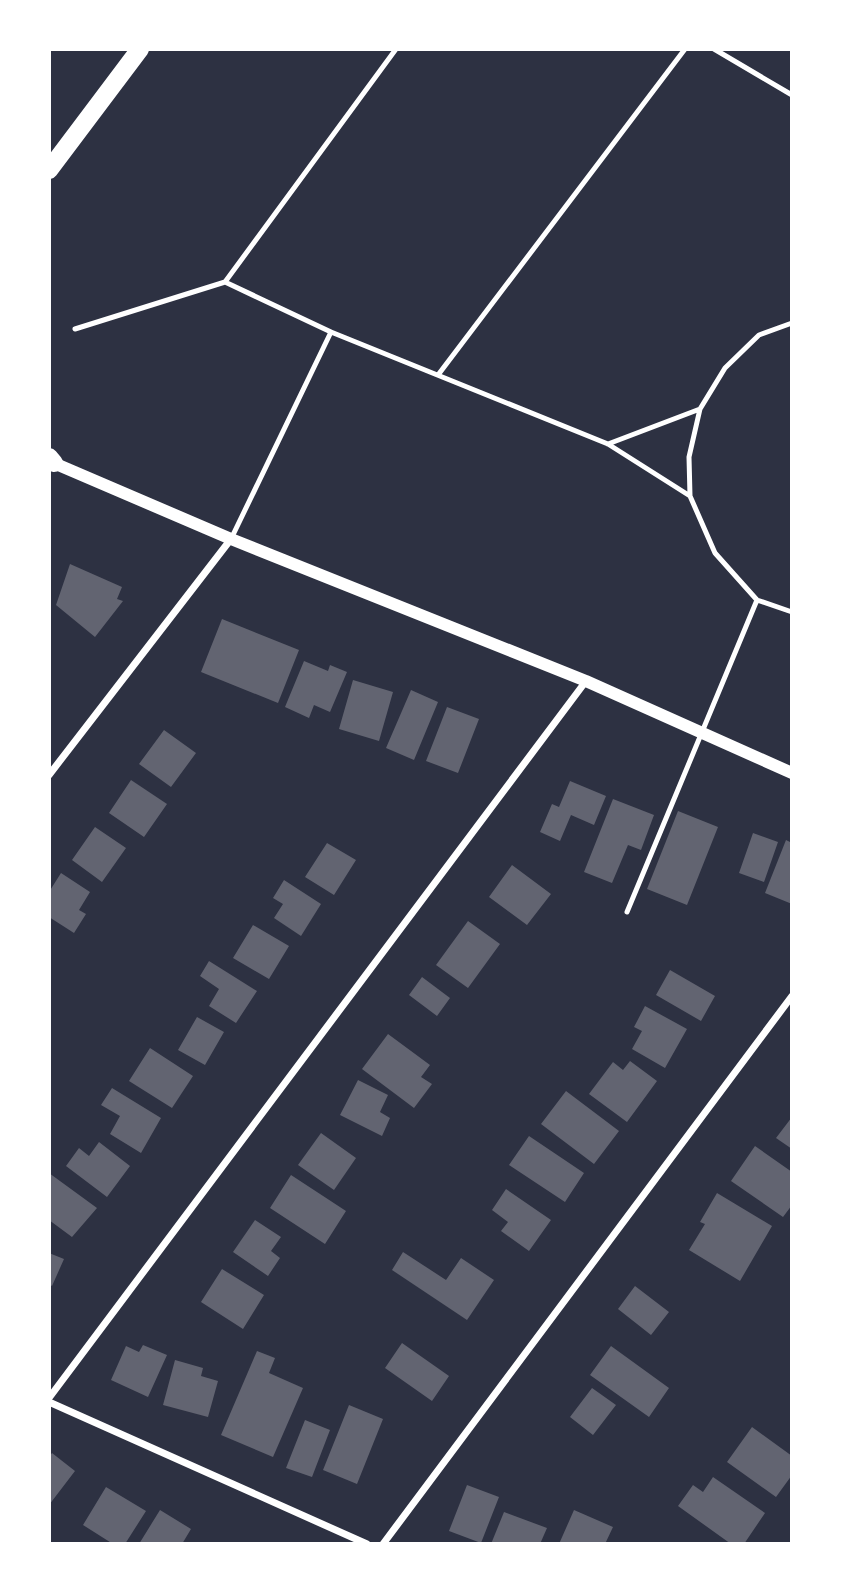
<svg xmlns="http://www.w3.org/2000/svg" width="841" height="1593" font-family="Lato,sans-serif">
	<style>
		.building { fill: #626471 }
		.lines { fill: none; stroke-linecap: round; stroke-linejoin: round }
		.service { stroke: #fff; stroke-width: 5 }
		.minor { stroke: #fff; stroke-width: 7 }
		.tertiary { stroke: #fff; stroke-width: 12 }
		.primary { stroke: #fff; stroke-width: 18 }
	</style>
	<rect width="100%" height="100%" fill="#2d3142"/>
	<path class="building" d="M70 564 122 587 117 599 123 601 95 637 56 605Z
		M222 619 299 650 278 703 201 672Z
		M304 661 328 671 330 665 347 672 330 712 314 705 309 718 285 707Z
		M353 680 393 692 379 741 339 729Z
		M411 690 438 702 414 760 386 748Z
		M447 707 479 719 458 773 426 761Z
		M164 730 196 753 171 787 139 764Z
		M131 780 167 804 144 837 109 813Z
		M570 781 606 796 594 825 571 815 560 841 540 832 552 804 559 807Z
		M613 799 654 815 641 850 628 845 612 883 584 872Z
		M678 811 718 827 687 905 647 889Z
		M95 827 126 848 102 882 72 860Z
		M753 833 778 842 764 882 739 873Z
		M786 840 792 843V904L765 893Z
		M327 843 356 860 334 895 305 877Z
		M512 865 551 894 527 925 489 897Z
		M61 873 90 892 79 910 86 914 74 933 49 917V892Z
		M284 880 321 904 301 936 274 918 283 904 273 898Z
		M468 921 500 944 468 988 436 965Z
		M253 925 289 946 269 979 233 958Z
		M209 961 257 991 236 1023 209 1006 219 989 200 976Z
		M670 970 715 996 701 1021 656 995Z
		M422 977 450 998 437 1016 409 995Z
		M645 1006 687 1029 665 1068 632 1049 642 1031 634 1027Z
		M197 1017 224 1032 205 1065 178 1050Z
		M388 1034 430 1065 421 1077 432 1084 414 1108 362 1069Z
		M150 1048 193 1076 172 1108 129 1081Z
		M630 1061 657 1081 627 1122 589 1094 613 1062 623 1070Z
		M358 1080 388 1095 380 1112 390 1118 382 1136 340 1115Z
		M112 1088 161 1118 141 1153 110 1134 120 1116 101 1105Z
		M566 1091 619 1131 594 1164 541 1124Z
		M792 1117V1149L776 1138Z
		M321 1133 356 1158 334 1190 298 1165Z
		M529 1136 584 1173 565 1202 509 1165Z
		M99 1142 130 1166 107 1197 66 1166 79 1148 89 1156Z
		M755 1146 792 1172V1205L783 1217 731 1181Z
		M49 1173 97 1208 72 1237 49 1220Z
		M291 1175 346 1211 325 1244 270 1208Z
		M506 1189 551 1220 529 1251 501 1231 508 1222 492 1210Z
		M717 1193 772 1226 740 1281 689 1250 705 1224 700 1222Z
		M255 1220 281 1237 271 1251 280 1258 268 1276 233 1252Z
		M403 1252 446 1280 461 1258 494 1280 467 1320 392 1270Z
		M49 1253 64 1259 52 1286 49 1284Z
		M222 1269 264 1295 243 1329 201 1302Z
		M635 1286 669 1312 651 1335 618 1309Z
		M402 1343 449 1376 432 1401 385 1368Z
		M143 1345 167 1355 148 1397 111 1380 126 1346 139 1352Z
		M611 1346 669 1388 649 1417 590 1375Z
		M257 1351 275 1358 269 1373 303 1388 273 1457 221 1435Z
		M175 1360 203 1368 201 1376 218 1381 208 1417 163 1405Z
		M592 1388 616 1405 593 1435 570 1417Z
		M349 1405 383 1419 357 1484 323 1470Z
		M305 1420 330 1430 312 1477 286 1468Z
		M752 1427 792 1456V1475L776 1497 727 1462Z
		M52 1453 75 1471 49 1505V1457Z
		M713 1477 765 1513 744 1544H731L678 1506 693 1485 703 1492Z
		M467 1485 499 1497 481 1543 449 1531Z
		M106 1487 146 1511 125 1544H113L83 1525Z
		M160 1510 191 1529 182 1544H139Z
		M574 1510 613 1527 605 1544H559Z
		M504 1512 547 1528 540 1544H491Z"/>
	<g class="lines">
		<path class="service" d="M714 49 792 95
			M792 323 759 335 725 368 700 409 689 457 690 496 715 553 757 600 792 612
			M75 329 225 282
			M331 332 225 282 396 49
			M438 375 685 49
			M608 444 700 409
			M231 539 331 332 608 444 690 496
			M627 912 757 600"/>
		<path class="minor" d="M49 775 231 539
			M49 1398 586 681
			M49 1402 367 1544
			M383 1544 792 996"/>
		<path class="tertiary" d="M49 461 231 539 586 681 792 773"/>
		<path class="primary" d="M49 170 140 49
			M49 457 54 463"/>
	</g>
	<rect width="841" height="1593" fill="none" stroke="#ffffff" stroke-width="102"/>
</svg>
